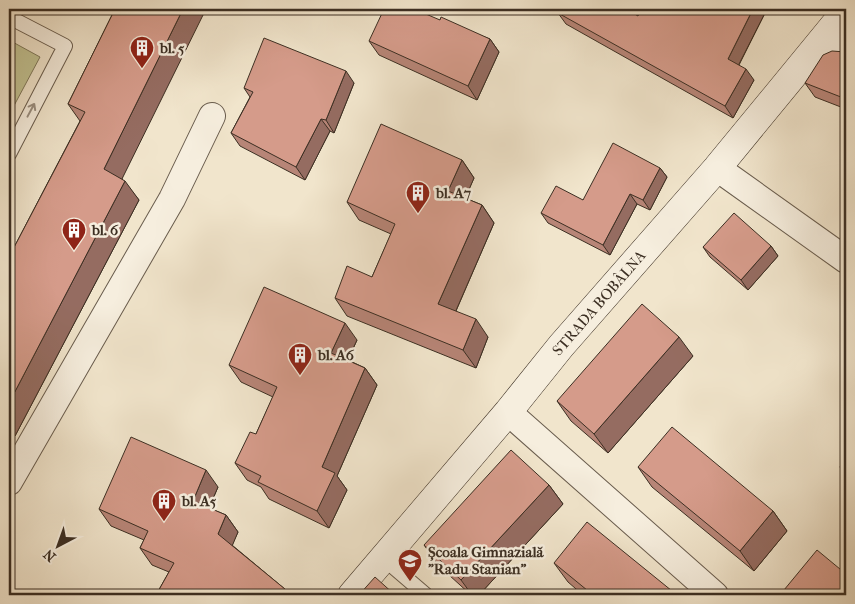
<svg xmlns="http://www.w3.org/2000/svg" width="855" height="604" font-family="'IM FELL French Canon',serif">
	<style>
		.green { fill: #c2c292; stroke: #7f785a }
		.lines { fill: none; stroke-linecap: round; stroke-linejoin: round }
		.service-casing { stroke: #695c4d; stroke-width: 16 }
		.minor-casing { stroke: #695c4d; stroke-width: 28 }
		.secondary-casing { stroke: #3c2f23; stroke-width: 29 }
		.service { stroke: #f6eede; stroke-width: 14 }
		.minor { stroke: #f6eede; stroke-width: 26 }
		.secondary { stroke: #f6eede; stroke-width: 28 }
		.wall { fill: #b78577; stroke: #3c2f23 }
		.shaded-wall { fill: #956c61; stroke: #3c2f23 }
		.building { fill: #d59b8a; stroke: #3c2f23 }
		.oneway { stroke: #998e80 }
		.labels { text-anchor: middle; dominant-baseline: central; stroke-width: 5; stroke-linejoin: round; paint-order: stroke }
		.poi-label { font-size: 15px; font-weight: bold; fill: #3c2f23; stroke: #f6eede; text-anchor: start }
		.street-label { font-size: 15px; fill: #3c2f23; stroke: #f6eede }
	</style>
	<rect width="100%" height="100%" fill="#f1e5cc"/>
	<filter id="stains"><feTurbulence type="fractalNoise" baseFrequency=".004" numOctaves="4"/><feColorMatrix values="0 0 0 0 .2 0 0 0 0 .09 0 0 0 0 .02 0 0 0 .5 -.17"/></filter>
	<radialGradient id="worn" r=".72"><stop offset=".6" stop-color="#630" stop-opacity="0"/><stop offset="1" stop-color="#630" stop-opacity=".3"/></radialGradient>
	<path class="green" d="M9 40 40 57 9 115Z"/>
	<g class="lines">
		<defs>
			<path id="service" d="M9 17 65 46 9 154
				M384 559 426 595"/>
			<path id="minor" d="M822 41 846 43
				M717 168 846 260
				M508 412 715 595
				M9 482 172 199 212 116"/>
			<path id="secondary" d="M352 595 508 412 561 346 717 168 846 11"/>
		</defs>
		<use href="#service" class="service-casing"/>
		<use href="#minor" class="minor-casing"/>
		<use href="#secondary" class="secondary-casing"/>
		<use href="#service" class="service"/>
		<use href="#minor" class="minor"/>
		<use href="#secondary" class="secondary"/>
	</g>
	<path class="wall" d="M115 9 122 179 139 200 15 436 9 433V257L80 121 68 104Z
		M641 9H767L739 65 754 80 733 118 566 24 558 13 638 16Z
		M440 20 490 39 499 52 477 100 379 55 369 41Z
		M846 52V109L815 97 805 83Z
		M354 83 334 133 330 131 305 180 240 146 231 133 250 97 244 88Z
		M462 160 474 178 465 198 482 205 494 223 456 311 488 337 476 368 347 316 335 298 372 277 391 234 359 220 347 202Z
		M660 168 667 177 650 210 637 204 610 255 548 223 541 213 583 200Z
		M771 246 778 256 748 290 710 257 703 247Z
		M357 340 348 360 365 368 377 385 337 476 347 490 329 528 269 499 261 487 247 480 235 463 256 434 273 397 241 382 229 365Z
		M693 356 608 453 571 421 557 401Z
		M846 459V476L840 467Z
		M638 467 773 511 787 531 754 571 652 487Z
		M549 485 563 504 479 595H471L438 565 424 545Z
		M218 487 209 508 226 515 238 532 232 545 292 595H156L169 572 152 565 140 548 144 540 111 526 99 509Z
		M554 563 677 595H583L568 582Z"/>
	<path class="shaded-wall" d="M183 9H206L117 189 104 169Z
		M753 9H767L736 70 728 59Z
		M490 39 499 52 477 100 468 86Z
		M746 69 754 80 733 118 725 106Z
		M346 71 354 83 334 133 326 120Z
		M321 119 330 131 305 180 296 167Z
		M462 160 474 178 461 208 448 191Z
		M660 168 667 177 650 210 643 200Z
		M125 181 139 200 15 436 9 427V403Z
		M630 194 637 204 610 255 603 245Z
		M482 205 494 223 451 322 438 304Z
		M771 246 778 256 748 290 741 280Z
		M476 319 488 337 476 368 463 350Z
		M345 323 357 340 343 370 331 353Z
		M679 337 693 356 608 453 594 434Z
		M365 368 377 385 337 476 347 490 329 528 317 511 322 467Z
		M206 470 218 487 205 517 193 501Z
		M549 485 563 504 479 595H472L461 580Z
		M773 511 787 531 754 571 740 551Z
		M226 515 238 532 230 551 218 534Z"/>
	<path class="building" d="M115 9H183L104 169 125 181 9 403V257L85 112 68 104Z
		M384 9H414L440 20 441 17 490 39 468 86 369 41Z
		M560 9H626L638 16 641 9H753L728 59 746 69 725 106 558 13Z
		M264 38 346 71 326 120 321 119 296 167 231 133 253 92 244 88Z
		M832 51 846 52V99L805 83 823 55Z
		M381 124 462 160 448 191 482 205 438 304 476 319 463 350 335 298 347 266 372 277 395 224 347 202Z
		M613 143 660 168 643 200 630 194 603 245 541 213 556 186 583 200Z
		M734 213 771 246 741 280 703 247Z
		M264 287 345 323 331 353 365 368 322 467 335 473 317 511 258 482 261 476 235 463 250 432 256 434 277 387 229 365Z
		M642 304 679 337 594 434 557 401Z
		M672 427 773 511 740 551 638 467Z
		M131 437 206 470 193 501 226 515 218 534 291 594V595H251L248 593 247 595H156L174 563 140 548 148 531 99 509Z
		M511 450 549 485 461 580 424 545Z
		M846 459V472L840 467Z
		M587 522 677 595H593L554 563Z
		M817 550 846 574V595H790L784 590Z
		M375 577 395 595H359Z"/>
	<defs><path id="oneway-shaft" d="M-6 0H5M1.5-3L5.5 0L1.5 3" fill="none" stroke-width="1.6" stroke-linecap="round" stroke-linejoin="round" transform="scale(1.25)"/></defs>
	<use class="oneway" href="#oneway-shaft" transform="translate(31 110) rotate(-62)"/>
	<defs>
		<symbol id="building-pin" viewBox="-11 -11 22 30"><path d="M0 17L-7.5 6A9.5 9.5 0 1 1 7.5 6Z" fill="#8f2418" stroke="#f6eede"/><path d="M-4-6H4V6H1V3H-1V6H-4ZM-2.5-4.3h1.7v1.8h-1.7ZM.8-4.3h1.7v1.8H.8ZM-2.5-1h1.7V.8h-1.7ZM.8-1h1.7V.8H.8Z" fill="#fff"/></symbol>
		<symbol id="school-pin" viewBox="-11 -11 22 30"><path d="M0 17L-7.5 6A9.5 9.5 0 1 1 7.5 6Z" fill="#8f2418" stroke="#f6eede"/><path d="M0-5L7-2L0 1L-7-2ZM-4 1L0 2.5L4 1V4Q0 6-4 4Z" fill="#fff"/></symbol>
	</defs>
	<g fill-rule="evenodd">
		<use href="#building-pin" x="128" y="34" width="28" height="38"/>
		<use href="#building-pin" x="404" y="179" width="28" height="38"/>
		<use href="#building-pin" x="60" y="216" width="28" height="38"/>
		<use href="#building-pin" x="286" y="341" width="28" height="38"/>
		<use href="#building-pin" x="150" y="487" width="28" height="38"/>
		<use href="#school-pin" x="396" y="547" width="28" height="38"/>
	</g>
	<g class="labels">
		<g class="poi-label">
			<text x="160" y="48">bl. 5</text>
			<text x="436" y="193">bl. A7</text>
			<text x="92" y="230">bl. 6</text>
			<text x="318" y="355">bl. A6</text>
			<text x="182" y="501">bl. A5</text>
			<text x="428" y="552">Școala Gimnazială<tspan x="428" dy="17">"Radu Stanian"</tspan></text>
		</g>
		<g class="street-label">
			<text transform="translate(599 303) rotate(-49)">STRADA BOBÂLNA</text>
		</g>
	</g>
	<rect width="855" height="604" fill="none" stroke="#f1e5cc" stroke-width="30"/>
	<rect x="10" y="10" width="835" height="584" fill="none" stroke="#3c2f23" stroke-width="2.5"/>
	<rect x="15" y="15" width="825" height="574" fill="none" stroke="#3c2f23"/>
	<g transform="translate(58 546) rotate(221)" stroke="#f6eede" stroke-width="4" paint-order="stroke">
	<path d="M0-4L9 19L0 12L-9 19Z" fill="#3c2f23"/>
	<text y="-8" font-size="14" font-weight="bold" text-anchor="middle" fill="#3c2f23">N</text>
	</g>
	<rect width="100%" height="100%" filter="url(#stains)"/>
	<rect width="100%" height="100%" fill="url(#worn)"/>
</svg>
